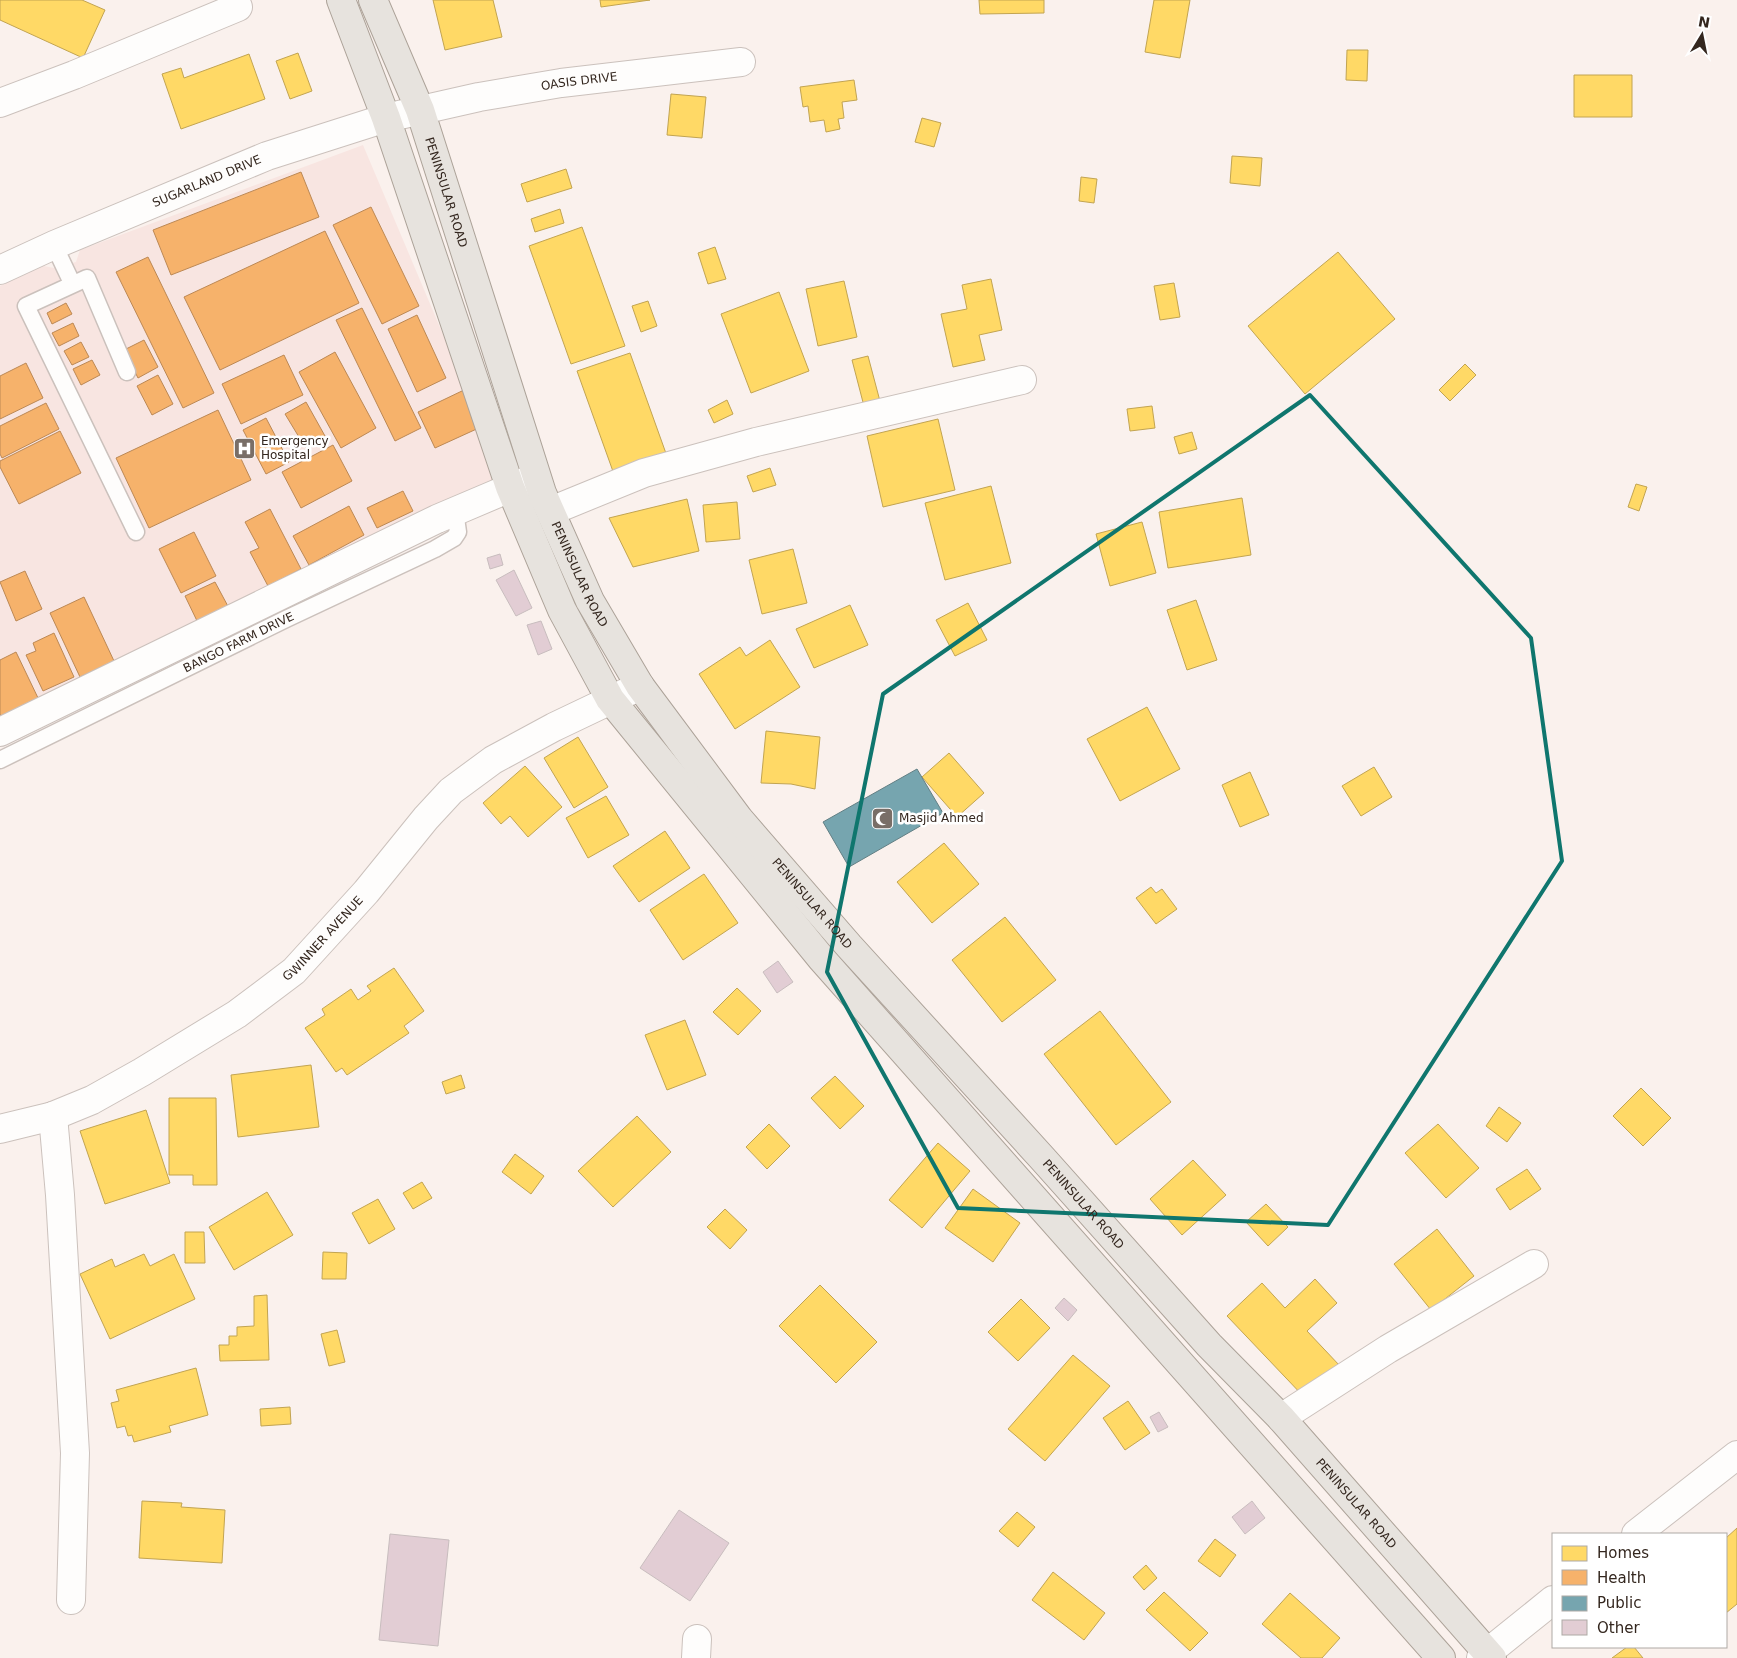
<svg xmlns="http://www.w3.org/2000/svg" width="1737" height="1658" font-family="'DejaVu Sans',sans-serif">
	<style>
		.medical { fill: #f8e5e1 }
		.homes { fill: #ffd966; stroke: #c2a451 }
		.health { fill: #f6b26b; stroke: #bc8854 }
		.public { fill: #76a5af; stroke: #627f84 }
		.building { fill: #e2cdd4; stroke: #c8bdbe }
		.lines { fill: none; stroke-linecap: round; stroke-linejoin: round }
		.lane-casing { stroke: #cbc1bc; stroke-width: 19 }
		.street-casing { stroke: #cbc1bc; stroke-width: 30 }
		.primary-casing { stroke: #aca298; stroke-width: 30 }
		.lane { stroke: #fefdfc; stroke-width: 16 }
		.street { stroke: #fefdfc; stroke-width: 28 }
		.primary { stroke: #e7e3de; stroke-width: 28 }
		.marked { fill: none; stroke: #0f766e; stroke-width: 4; stroke-linejoin: round }
		.labels { text-anchor: middle; dominant-baseline: central; stroke-width: 5; stroke-linejoin: round; paint-order: stroke }
		.street-label { font-size: 12px; fill: #34271f; stroke: #fff }
		.poi-label { font-size: 12px; fill: #34271f; stroke: #fff; text-anchor: start }
	</style>
	<rect width="100%" height="100%" fill="#faf1ed"/>
	<path class="medical" d="M363 145 482 427 494 480 478 491 0 721V286L39 265 54 268 76 262 80 250Z"/>
	<path class="homes" d="M0 0H82L105 10 83 58 0 20Z
		M433 0H493L502 37 445 50Z
		M600 0H650L601 7Z
		M979 0H1044V13L980 14Z
		M1154 0H1190L1180 58 1145 52Z
		M1347 50H1368L1367 81 1346 80Z
		M298 53 312 91 290 99 276 61Z
		M249 54 265 99 181 129 162 74 181 68 184 78Z
		M1574 75H1632V117H1574Z
		M854 80 857 100 842 102 844 118 838 119 840 129 826 132 824 120 810 122 808 106 803 107 800 87Z
		M671 94 706 97 702 138 667 135Z
		M922 118 941 123 934 147 915 142Z
		M1232 156 1262 158 1260 186 1230 183Z
		M566 169 572 188 527 202 521 184Z
		M1081 177 1097 179 1094 203 1079 201Z
		M560 209 564 223 535 232 531 219Z
		M582 227 625 346 571 364 529 246Z
		M715 247 726 279 708 284 698 253Z
		M1338 252 1395 319 1305 394 1248 326Z
		M991 279 1002 330 979 335 985 360 953 367 941 314 967 309 962 285Z
		M844 281 857 337 818 346 806 289Z
		M1174 283 1180 317 1160 320 1154 286Z
		M779 292 809 371 751 393 721 314Z
		M648 301 657 326 641 332 632 306Z
		M630 353 668 459 615 477 577 371Z
		M868 356 881 405 865 410 852 360Z
		M1465 364 1476 375 1450 401 1439 390Z
		M727 400 733 414 714 423 708 410Z
		M1152 406 1155 428 1130 431 1127 409Z
		M938 419 955 490 883 507 867 436Z
		M1192 432 1197 449 1179 454 1174 437Z
		M770 468 776 485 753 492 747 476Z
		M1636 484 1647 487 1639 511 1628 507Z
		M991 486 1011 563 945 580 925 503Z
		M1242 498 1251 555 1168 568 1159 512Z
		M687 499 699 551 633 567 609 518Z
		M737 502 740 539 706 542 703 505Z
		M1142 522 1156 573 1110 586 1096 534Z
		M793 549 807 603 762 614 749 560Z
		M1196 600 1217 660 1187 670 1167 610Z
		M968 603 987 640 955 656 936 620Z
		M850 605 868 645 814 668 796 629Z
		M770 640 800 687 735 729 699 674 740 647 746 656Z
		M1147 707 1180 769 1120 801 1087 739Z
		M766 731 820 737 815 789 791 784 761 783Z
		M578 737 608 787 574 808 544 758Z
		M949 753 984 793 957 817 922 777Z
		M525 766 562 807 528 837 510 816 501 824 483 803Z
		M1374 767 1392 797 1361 816 1342 786Z
		M1250 772 1269 815 1240 827 1222 785Z
		M606 796 629 835 588 858 566 818Z
		M665 831 690 868 639 902 613 866Z
		M944 843 979 884 932 923 897 882Z
		M704 874 738 923 683 960 650 910Z
		M1151 887 1156 893 1162 889 1177 909 1156 924 1136 898Z
		M1005 917 1056 980 1002 1022 952 960Z
		M394 968 424 1011 404 1026 409 1033 347 1075 342 1068 336 1072 305 1028 325 1015 322 1009 351 989 358 1000 371 991 367 986Z
		M737 988 761 1011 738 1035 713 1012Z
		M1100 1011 1171 1102 1116 1145 1044 1054Z
		M685 1020 706 1075 667 1090 645 1035Z
		M311 1065 319 1127 238 1137 231 1075Z
		M461 1075 465 1088 446 1094 442 1082Z
		M835 1076 864 1106 840 1129 811 1098Z
		M1641 1088 1671 1118 1643 1146 1613 1116Z
		M169 1098H216L217 1185H193V1175H169Z
		M1499 1107 1521 1123 1507 1142 1486 1126Z
		M146 1110 170 1183 105 1204 80 1131Z
		M637 1116 671 1152 613 1207 578 1171Z
		M769 1124 790 1146 767 1169 746 1147Z
		M1438 1124 1479 1168 1446 1198 1405 1153Z
		M938 1143 970 1171 922 1228 889 1200Z
		M515 1154 544 1176 531 1194 502 1172Z
		M1193 1160 1226 1195 1182 1235 1150 1199Z
		M1527 1169 1541 1189 1510 1210 1496 1189Z
		M422 1182 432 1198 413 1209 403 1193Z
		M973 1189 1020 1223 993 1262 945 1228Z
		M267 1192 293 1235 234 1270 209 1227Z
		M378 1199 395 1229 369 1244 352 1213Z
		M1266 1204 1288 1227 1268 1246 1246 1222Z
		M725 1209 747 1230 730 1249 707 1227Z
		M1437 1229 1474 1276 1431 1310 1394 1264Z
		M185 1232H204L205 1263H185Z
		M323 1252 347 1253 346 1279H322Z
		M144 1254 150 1266 174 1254 195 1299 110 1339 80 1274 112 1259 115 1267Z
		M1315 1279 1337 1303 1307 1331 1340 1366 1305 1398 1227 1316 1262 1283 1285 1308Z
		M820 1285 877 1342 836 1383 779 1326Z
		M267 1295 269 1360 220 1361 219 1345H229V1336H237V1327L254 1326V1296Z
		M1021 1299 1050 1328 1018 1361 988 1332Z
		M337 1330 345 1362 329 1366 321 1334Z
		M1073 1355 1110 1386 1045 1461 1008 1429Z
		M196 1368 208 1415 169 1426 171 1432 134 1442 132 1435 128 1436 125 1426 117 1428 111 1403 119 1401 116 1390Z
		M1128 1401 1150 1433 1125 1450 1103 1418Z
		M290 1407 291 1424 261 1426 260 1409Z
		M142 1501 182 1503 181 1507 225 1510 222 1563 139 1558Z
		M1017 1512 1035 1527 1018 1547 999 1531Z
		M1737 1528V1604L1726 1613V1538Z
		M1215 1539 1236 1555 1220 1577 1198 1561Z
		M1146 1565 1157 1578 1144 1590 1133 1577Z
		M1053 1572 1105 1613 1084 1640 1032 1600Z
		M1164 1592 1208 1633 1190 1651 1146 1610Z
		M1290 1593 1340 1638 1322 1658H1301L1262 1624Z
		M1627 1647H1634L1643 1658H1612Z"/>
	<path class="health" d="M301 172 319 217 171 275 153 230Z
		M371 207 419 306 382 324 333 225Z
		M325 231 359 303 220 370 184 297Z
		M148 257 214 393 183 408 116 272Z
		M66 303 72 314 52 324 47 313Z
		M362 308 421 428 395 441 336 320Z
		M417 315 446 378 417 392 388 329Z
		M73 323 79 336 59 346 52 333Z
		M144 340 158 367 138 378 124 350Z
		M81 342 89 357 72 365 64 351Z
		M335 352 376 428 341 448 299 372Z
		M284 355 303 395 241 424 222 384Z
		M92 360 100 375 81 385 73 369Z
		M26 363 43 398 0 419V376Z
		M158 375 173 404 152 415 137 386Z
		M464 390 481 427 435 448 418 412Z
		M306 402 325 436 305 447 285 414Z
		M46 403 59 429 2 458 0 454V426Z
		M218 410 251 480 149 528 116 458Z
		M266 418 289 462 266 474 243 430Z
		M60 431 81 473 19 504 0 467V461Z
		M333 445 352 481 301 508 282 472Z
		M403 491 413 511 377 528 367 508Z
		M349 506 364 535 309 565 293 536Z
		M270 509 301 569 268 586 250 552 259 548 245 522Z
		M194 532 216 576 181 593 159 549Z
		M25 571 42 609 16 621 0 582Z
		M215 582 230 610 199 625 185 596Z
		M84 597 114 661 80 677 50 613Z
		M54 633 74 677 43 691 26 655 36 651 33 643Z
		M16 652 39 700 2 718 0 714V660Z"/>
	<path class="public" d="M917 769 943 813 849 867 823 822Z"/>
	<path class="building" d="M500 554 503 565 490 569 487 558Z
		M514 570 532 608 516 616 496 580Z
		M541 621 552 649 538 655 527 625Z
		M778 961 793 982 777 993 763 972Z
		M1064 1298 1077 1310 1068 1321 1055 1308Z
		M1159 1412 1168 1427 1158 1432 1150 1417Z
		M1252 1501 1265 1518 1245 1534 1232 1517Z
		M679 1510 729 1543 690 1601 640 1568Z
		M390 1534 449 1540 438 1646 379 1640Z"/>
	<g class="lines">
		<defs>
			<g id="lane">
				<path d="M54 245 72 283"/>
				<path d="M127 372 87 278 26 306 136 532"/>
				<path id="s1" d="M0 760 286 619 435 549 454 538 458 532 455 511"/>
			</g>
			<g id="street">
				<path d="M0 103 74 75 238 7"/>
				<path id="s2" d="M0 270 54 245 267 156 386 118 479 97 561 83 741 62"/>
				<path d="M551 511 644 473 756 442 1022 380"/>
				<path d="M0 732 437 519 536 477"/>
				<path d="M53 1116 60 1195 75 1453 71 1600"/>
				<path id="s3" d="M0 1129 53 1116 92 1100 142 1072 237 1014 294 971 366 892 426 818 451 791 493 760 554 727 640 686"/>
				<path d="M1281 1418 1388 1349 1534 1264"/>
				<path d="M1636 1534 1737 1455"/>
				<path d="M696 1658 697 1639"/>
				<path d="M1481 1658 1553 1600"/>
			</g>
			<g id="primary">
				<path d="M341 0 386 118 510 487 562 610 610 699 821 958 1441 1658"/>
				<path id="s4" d="M373 0 420 110 542 493 590 601 640 686 739 819 849 946 1043 1159 1209 1345 1281 1418 1492 1658"/>
			</g>
		</defs>
		<use href="#lane" class="lane-casing"/>
		<use href="#street" class="street-casing"/>
		<use href="#primary" class="primary-casing"/>
		<use href="#lane" class="lane"/>
		<use href="#street" class="street"/>
		<use href="#primary" class="primary"/>
	</g>
	<path class="marked" d="M1310 395 1531 638 1562 861 1328 1225 958 1208 827 972 883 694Z"/>
	<defs>
		<symbol id="hospital-square" viewBox="-11 -11 22 22"><rect x="-9" y="-9" width="18" height="18" rx="4" fill="#796e67" stroke="#fff"/><path d="M-5-5h3v3.5h4V-5h3V5h-3V1.5h-4V5h-3Z" fill="#fff"/></symbol>
		<symbol id="mosque-square" viewBox="-11 -11 22 22"><rect x="-9" y="-9" width="18" height="18" rx="4" fill="#796e67" stroke="#fff"/><path d="M3.5-4.9A6 6 0 1 0 3.5 4.9A5 5 0 1 1 3.5-4.9Z" fill="#fff"/></symbol>
	</defs>
	<g fill-rule="evenodd">
		<use href="#hospital-square" x="232" y="436" width="25" height="25"/>
		<use href="#mosque-square" x="870" y="806" width="25" height="25"/>
	</g>
	<g class="labels">
		<g class="street-label">
			<text stroke="none"><textPath href="#s2" startOffset="612">OASIS DRIVE</textPath></text>
			<text stroke="none"><textPath href="#s2" startOffset="225">SUGARLAND DRIVE</textPath></text>
			<text stroke="none"><textPath href="#s4" startOffset="206">PENINSULAR ROAD</textPath></text>
			<text stroke="none"><textPath href="#s4" startOffset="611">PENINSULAR ROAD</textPath></text>
			<text stroke="none"><textPath href="#s1" startOffset="266">BANGO FARM DRIVE</textPath></text>
			<text stroke="none"><textPath href="#s4" startOffset="1016">PENINSULAR ROAD</textPath></text>
			<text stroke="none"><textPath href="#s3" startOffset="380">GWINNER AVENUE</textPath></text>
			<text stroke="none"><textPath href="#s4" startOffset="1421">PENINSULAR ROAD</textPath></text>
			<text stroke="none"><textPath href="#s4" startOffset="1826">PENINSULAR ROAD</textPath></text>
		</g>
		<g class="poi-label">
			<text x="261" y="441">Emergency<tspan x="261" dy="14">Hospital</tspan></text>
			<text x="899" y="818">Masjid Ahmed</text>
		</g>
	</g>
	<rect x="1552" y="1533" width="175" height="115" fill="#ffffff" stroke="#aea9a5"/>
	<rect x="1562" y="1546" width="25" height="15" fill="#ffd966" stroke="#aea9a5"/>
	<text x="1597" y="1558" font-size="15" fill="#34271f">Homes</text>
	<rect x="1562" y="1570" width="25" height="15" fill="#f6b26b" stroke="#aea9a5"/>
	<text x="1597" y="1583" font-size="15" fill="#34271f">Health</text>
	<rect x="1562" y="1596" width="25" height="15" fill="#76a5af" stroke="#aea9a5"/>
	<text x="1597" y="1608" font-size="15" fill="#34271f">Public</text>
	<rect x="1562" y="1620" width="25" height="15" fill="#e2cdd4" stroke="#aea9a5"/>
	<text x="1597" y="1633" font-size="15" fill="#34271f">Other</text>
	<g transform="translate(1702 35) rotate(10)" stroke="#ffffff" stroke-width="4" paint-order="stroke">
	<path d="M0-4L9 19L0 12L-9 19Z" fill="#34271f"/>
	<text y="-8" font-size="14" font-weight="bold" text-anchor="middle" fill="#34271f">N</text>
	</g>
</svg>
